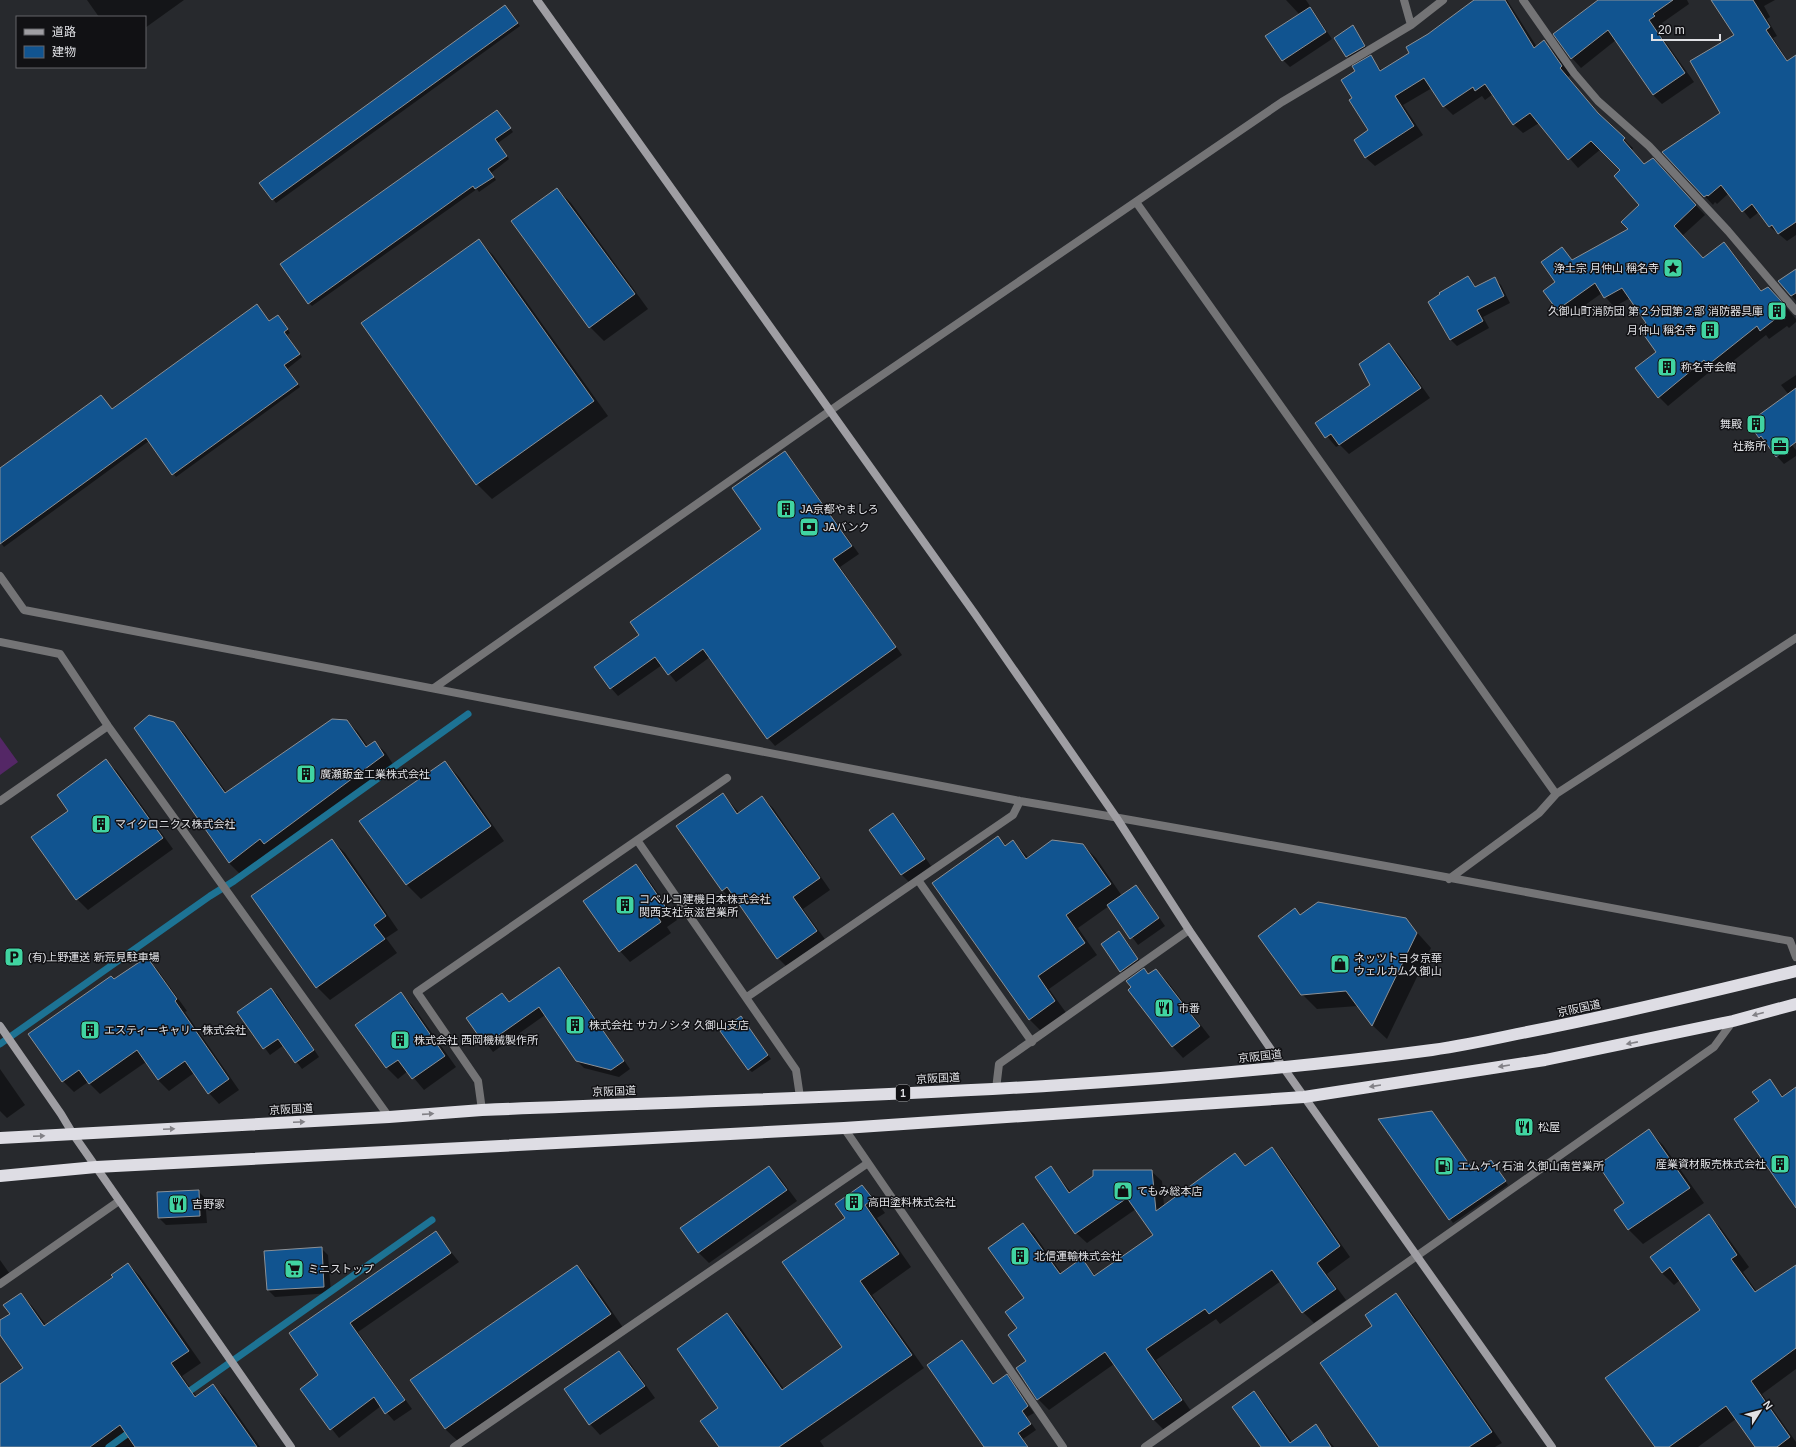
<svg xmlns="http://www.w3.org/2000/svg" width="1796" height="1447" font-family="Helvetica,'Noto Sans JP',sans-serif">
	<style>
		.green { fill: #542766 }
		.shadow { fill: #0007 }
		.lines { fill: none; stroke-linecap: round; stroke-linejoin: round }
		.stream { stroke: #1d7394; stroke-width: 7 }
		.building { fill: #115490; stroke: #8c9095 }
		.street { stroke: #747476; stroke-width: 8 }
		.secondary { stroke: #9f9ea3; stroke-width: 8 }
		.highway { stroke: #dedde4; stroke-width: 12 }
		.oneway { fill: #828186 }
		.labels { text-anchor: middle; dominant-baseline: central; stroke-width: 3; stroke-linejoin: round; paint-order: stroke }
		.shield { fill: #111114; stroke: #a2a3a6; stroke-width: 1 }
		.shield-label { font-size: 10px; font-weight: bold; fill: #e0e1e5 }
		.poi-label { font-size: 11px; fill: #e0e1e5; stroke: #111114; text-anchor: start }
		.street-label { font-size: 11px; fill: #e0e1e5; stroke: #111114 }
	</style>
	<rect width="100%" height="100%" fill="#27292d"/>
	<path class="green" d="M0 737 18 762 0 775Z"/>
	<path class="shadow" d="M87 0H184L145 28V17H99Z
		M1286 0H1306L1332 39 1290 67 1283 60 1300 15Z
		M1476 0H1507L1537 47 1544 42 1553 51 1571 75 1568 77 1604 120 1633 148 1632 150 1645 165 1662 169 1705 215 1682 236 1704 259 1724 243 1733 253 1763 292 1777 297 1796 319V322L1789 328 1787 326 1769 339 1766 335 1718 373 1713 369 1668 406 1659 397 1657 352 1647 323 1630 298 1614 307 1602 293 1567 318 1557 309 1556 283 1562 248 1573 260 1629 230 1640 205 1622 170 1601 149 1578 168 1539 123 1523 133 1513 124 1493 94 1485 100 1482 96 1453 115 1444 106 1432 88 1403 105 1423 135 1375 166 1365 157 1370 131 1353 98 1357 71 1370 57 1382 71 1411 53 1428 35Z
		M1599 0H1687L1689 4 1662 23 1663 26 1657 30 1694 82 1662 104 1653 95 1616 40 1581 68 1572 58 1555 34Z
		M1712 0H1775L1764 6 1770 17 1767 19 1777 36 1773 38 1788 61 1796 56V235L1787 241 1770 227 1759 212 1750 219 1729 193 1717 204 1715 202 1713 205 1664 152 1721 113 1735 36Z
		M508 10 520 26 276 203 273 199Z
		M1356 30 1368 50 1350 60 1335 38Z
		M497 111 513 132 498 143 509 159 491 173 496 180 479 192 477 189 312 306 309 303Z
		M557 189 571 203 648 309 604 341 590 327Z
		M479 241 493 255 608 416 492 499 477 484Z
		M1796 270V301L1779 281Z
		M1468 277 1476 287 1495 279 1501 285 1510 303 1483 317 1489 328 1457 346 1451 340 1429 302Z
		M260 309 270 322 281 319 290 333 287 335 302 357 287 369 300 387 176 477 149 441 4 547 0 542V469L101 396 112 410Z
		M1389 344 1399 354 1430 398 1349 454 1340 445 1336 447 1316 423 1371 386Z
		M1796 375V432L1787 439 1796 450V456L1784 464 1759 437 1789 395 1781 385Z
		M785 452 792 460 859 554 840 567 902 655 775 746 768 738 710 657 676 682 662 665 618 696 611 688 641 635 762 530Z
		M347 721 358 732 368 747 375 742 386 753 394 766 276 854 271 850 240 874 229 863 135 728 174 723 185 734 227 793Z
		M106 761 117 771 173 849 88 910 77 899 69 811Z
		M445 762 459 777 504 841 421 899 407 885 361 821Z
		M723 794 740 814 762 797 773 808 830 890 803 909 827 942 789 969 778 958 736 899 733 901 722 890Z
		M893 814 900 821 931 866 909 882 902 875 871 830Z
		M998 837 1007 846 1013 842 1029 858 1083 845 1096 858 1122 896 1136 887 1143 894 1165 926 1138 945 1109 906 1078 928 1097 955 1049 989 1067 1014 1042 1032 1029 1019Z
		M332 840 345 853 398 930 386 938 397 953 330 1000 317 987Z
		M636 865 646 876 677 920 667 927 671 933 630 962 620 951Z
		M1295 910 1301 916 1405 919 1431 948 1387 1039 1372 1025 1358 1006 1317 1009 1302 994Z
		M1119 933 1126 940 1144 967 1128 978 1121 971Z
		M146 958 157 969 187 1011 185 1012 239 1090 219 1104 209 1093 194 1073 169 1091 158 1080 146 1062 100 1094 88 1082 74 1092 63 1081 114 980Z
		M559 968 566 975 630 1069 619 1077 584 1068 576 1060 545 1015 493 1052 468 1019 502 994 510 1002Z
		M1144 970 1149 975 1156 970 1167 981 1210 1037 1183 1058 1173 1047 1129 990Z
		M271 989 278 995 319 1057 302 1069 284 1045 270 1055 238 1012Z
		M401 994 412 1005 456 1067 424 1090 408 1071 398 1079 387 1068 356 1025Z
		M744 1021 771 1059 752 1072 748 1069Z
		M0 1069 25 1105 7 1118 0 1111Z
		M1770 1081 1784 1097 1796 1089V1207L1761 1102Z
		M1379 1120 1474 1172 1491 1161 1508 1185 1453 1223Z
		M1649 1131 1663 1145 1704 1203 1643 1244 1629 1230 1615 1210 1626 1203Z
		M1272 1149 1282 1159 1350 1257 1327 1274 1346 1300 1314 1323 1303 1312 1281 1281 1220 1324 1216 1319 1156 1360 1191 1411 1164 1430 1154 1420 1114 1364 1049 1410 1038 1399 1017 1368 1027 1361 1018 1329 1025 1299 1023 1224 1034 1234 1062 1274 1082 1260 1096 1276 1155 1235 1136 1209 1087 1243 1076 1233 1051 1168 1071 1192 1151 1171 1162 1181 1164 1206 1235 1155 1246 1166Z
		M769 1167 780 1178 797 1201 709 1263 698 1252Z
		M862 1186 875 1199 885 1213 877 1218 911 1267 872 1295 924 1368 820 1441 824 1447H720V1408L727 1314 740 1327 784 1389 844 1347 846 1218Z
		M198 1191 205 1198 207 1223 166 1225 159 1218 158 1193Z
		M1708 1215 1720 1227 1749 1267 1743 1272 1757 1292 1796 1266V1369L1762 1394 1796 1442V1447H1756L1736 1419 1698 1447H1657L1702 1310 1680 1280 1674 1285 1662 1273Z
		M436 1233 459 1262 358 1332 412 1409 394 1421 381 1406 339 1438 301 1390 320 1375 290 1333Z
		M321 1248 328 1255 331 1293 275 1297 268 1290Z
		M0 1260 12 1277 0 1286Z
		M128 1264 140 1276 201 1363 182 1376 197 1397 213 1386 225 1397 260 1447H0V1385L24 1368 0 1333V1322L11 1314 20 1294 32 1306 46 1325 114 1278Z
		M576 1266 591 1281 624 1329 460 1443 445 1429Z
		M1396 1295 1407 1306 1502 1443 1495 1447H1380L1374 1327Z
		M962 1342 994 1384 1006 1376 1034 1413 1027 1417 1036 1430 1023 1439 1029 1447H986Z
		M619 1352 630 1363 655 1398 600 1435 590 1424Z
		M1254 1393 1264 1403 1292 1442 1316 1426 1334 1447H1262Z"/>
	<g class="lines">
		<path class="stream" d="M0 1044 210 896 234 881 468 714
			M184 1395 432 1220
			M109 1447 134 1429"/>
	</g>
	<path class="building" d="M1474 0H1505L1534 48 1544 40 1562 66 1560 68 1598 113 1625 138 1623 140 1644 164 1653 158 1696 205 1674 226 1703 258 1724 242 1761 291 1768 287 1782 302 1778 305 1783 313 1760 331 1757 326 1708 365 1704 360 1658 398 1635 368 1656 352 1639 328 1646 323 1622 288 1604 298 1595 283 1557 310 1543 291 1555 282 1541 262 1562 247 1572 260 1628 229 1621 222 1639 205 1614 176 1620 170 1591 141 1568 160 1530 113 1513 125 1485 84 1475 91 1473 87 1443 107 1424 78 1395 96 1414 126 1365 158 1354 140 1368 130 1349 100 1352 98 1341 80 1355 71 1352 66 1371 55 1380 71 1409 53 1406 47 1428 34Z
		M1598 0H1673L1653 14 1655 16 1649 20 1685 73 1653 95 1608 30 1571 59 1553 34Z
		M1711 0H1753L1770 27 1766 30 1787 61 1796 55V222L1778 234 1772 225 1769 227 1752 204 1742 212 1721 185 1708 196 1707 195 1704 197 1662 152 1720 113 1690 61 1734 35Z
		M505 5 518 23 272 200 259 183Z
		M1310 7 1326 32 1282 61 1265 36Z
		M1353 25 1365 46 1346 57 1334 38Z
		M497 110 511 128 495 139 507 156 488 169 494 177 475 189 473 186 308 304 280 264Z
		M557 188 635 294 589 328 511 221Z
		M479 239 594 401 476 485 361 323Z
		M1796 269V293L1791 296 1778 281Z
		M1468 276 1475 287 1495 277 1504 296 1477 310 1483 321 1450 340 1428 302 1440 294 1439 293Z
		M257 304 269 321 278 315 288 329 284 332 300 354 284 365 298 384 172 475 146 438 0 544V468L101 395 112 409Z
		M1389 343 1421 388 1339 445 1331 434 1325 438 1315 423 1370 385 1359 364Z
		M1796 388V442L1776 457 1761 436 1759 438 1748 423Z
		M785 451 852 546 833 559 896 647 767 739 703 649 668 675 655 657 610 689 594 667 639 635 630 622 761 529 732 488Z
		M149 715 174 722 225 793 332 719 347 720 366 747 375 741 384 755 264 844 260 839 229 863 134 728Z
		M106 759 163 838 76 900 31 837 68 811 57 795Z
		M445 761 491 826 406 885 359 821Z
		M723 793 737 814 762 796 820 878 793 897 817 931 777 959 727 887 722 891 676 826Z
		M893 813 925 859 901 875 869 830Z
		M998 836 1005 846 1013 840 1026 859 1052 840 1083 844 1111 884 1066 915 1085 943 1038 976 1055 1001 1029 1020 932 883Z
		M332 839 386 916 374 925 385 939 316 988 251 896Z
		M636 864 667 909 657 916 661 922 619 952 583 901Z
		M1136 885 1159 918 1130 939 1107 905Z
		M1318 902 1406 918 1417 933 1372 1026 1346 991 1301 995 1258 936 1295 908 1300 915Z
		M1119 931 1138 959 1120 972 1101 944Z
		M147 957 177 999 175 1001 229 1079 208 1094 185 1061 158 1080 137 1050 89 1084 79 1070 62 1082 28 1034 111 976 114 979Z
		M559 967 624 1061 611 1070 576 1061 539 1007 485 1045 466 1018 502 993 509 1002Z
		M1144 968 1148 974 1156 969 1200 1026 1172 1047 1128 990 1131 987 1126 981Z
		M271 988 314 1050 295 1063 278 1039 263 1049 237 1012Z
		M401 992 445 1056 412 1079 398 1060 386 1068 355 1025Z
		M741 1016 768 1055 748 1070 720 1031Z
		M1770 1079 1782 1097 1796 1087V1208L1734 1119 1759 1101 1752 1092Z
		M1432 1111 1474 1171 1491 1160 1506 1181 1449 1220 1378 1119Z
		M1649 1129 1690 1188 1628 1230 1614 1210 1624 1203 1598 1165Z
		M1272 1147 1340 1246 1317 1263 1336 1289 1302 1313 1272 1270 1209 1314 1205 1309 1146 1349 1182 1400 1153 1420 1105 1352 1037 1400 1016 1368 1026 1361 1008 1335 1017 1328 1005 1312 1024 1298 988 1248 1023 1223 1060 1274 1082 1258 1094 1276 1153 1235 1127 1198 1075 1234 1035 1177 1051 1166 1069 1193 1093 1176V1170H1152L1156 1211 1235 1153 1245 1166Z
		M769 1166 787 1190 698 1253 680 1228Z
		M862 1185 873 1199 865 1205 899 1254 860 1281 912 1355 779 1447H719L700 1421 718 1408 677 1349 727 1313 782 1390 842 1347 782 1262 845 1218 835 1204Z
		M199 1190 200 1216 158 1218 157 1192Z
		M1709 1214 1737 1255 1731 1259 1755 1292 1796 1265V1348L1751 1381 1790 1437 1777 1447H1755L1726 1406 1669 1447H1655L1605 1378 1700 1310 1670 1267 1662 1273 1650 1257Z
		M436 1231 451 1253 350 1323 405 1400 385 1414 374 1397 330 1430 300 1389 318 1375 289 1333Z
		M322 1247 324 1287 267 1290 264 1251Z
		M128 1263 189 1351 171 1363 195 1397 213 1384 257 1447H135L120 1425 90 1447H0V1384L23 1368 0 1335V1320L10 1314 3 1305 21 1293 44 1326 113 1277 111 1275Z
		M577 1265 611 1314 445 1429 410 1380Z
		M1396 1293 1492 1432 1469 1447H1379L1320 1363 1372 1326 1365 1315Z
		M962 1340 993 1384 1007 1374 1028 1406 1022 1411 1031 1424 1018 1433 1028 1447H984L927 1365Z
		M619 1351 645 1386 589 1425 564 1389Z
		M1254 1391 1290 1443 1316 1424 1331 1447H1261L1232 1407Z"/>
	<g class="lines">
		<path class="street" d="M1404 0 1411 25
			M1523 0 1574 73 1598 101 1649 146 1728 231 1796 311
			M1136 202 1556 794
			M0 576 24 610 1020 801C1277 844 1533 894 1790 941L1796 957
			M0 642 60 654 108 726 389 1117
			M434 688 844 401 1282 102 1411 25 1443 0
			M0 801 108 726
			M637 840 796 1070 800 1097
			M1449 879 1539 813 1556 794 1796 638
			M918 880 1032 1042
			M747 997 1013 815 1020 801
			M996 1089 999 1064 1189 930
			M482 1110 478 1081 417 992 727 778
			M844 1128 1063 1447
			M0 1284 119 1201
			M454 1447 868 1163
			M1145 1447 1714 1047 1733 1021"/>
		<path class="secondary" d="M537 0 975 614 1116 817 1189 930 1283 1067 1552 1447
			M0 1026 61 1114 73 1134 291 1447"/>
		<path class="highway" d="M0 1138 389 1117 482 1110C799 1097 1117 1092 1432 1050 1460 1046 1489 1040 1517 1034 1611 1016 1703 994 1796 971
			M0 1176 96 1167 844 1128 1304 1097 1545 1060 1733 1021 1796 1004"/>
	</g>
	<defs><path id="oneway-solid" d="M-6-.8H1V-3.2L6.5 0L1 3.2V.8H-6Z"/></defs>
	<g class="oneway">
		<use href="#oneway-solid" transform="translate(1758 1014) rotate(165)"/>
		<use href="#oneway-solid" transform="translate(1632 1043) rotate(169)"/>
		<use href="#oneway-solid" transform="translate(1504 1066) rotate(171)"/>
		<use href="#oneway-solid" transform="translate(1375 1086) rotate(171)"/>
		<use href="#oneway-solid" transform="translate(428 1114) rotate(-4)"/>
		<use href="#oneway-solid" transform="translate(299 1122) rotate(-3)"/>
		<use href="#oneway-solid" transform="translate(169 1129) rotate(-3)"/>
		<use href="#oneway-solid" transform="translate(39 1136) rotate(-3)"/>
	</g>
	<defs>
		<symbol id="sight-square" viewBox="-11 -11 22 22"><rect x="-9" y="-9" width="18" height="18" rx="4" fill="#41d4a1" stroke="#111114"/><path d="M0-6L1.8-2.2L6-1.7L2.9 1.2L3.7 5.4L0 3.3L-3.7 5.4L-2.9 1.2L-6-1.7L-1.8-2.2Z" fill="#111"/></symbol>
		<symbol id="building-square" viewBox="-11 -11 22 22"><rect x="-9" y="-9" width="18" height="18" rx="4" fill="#41d4a1" stroke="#111114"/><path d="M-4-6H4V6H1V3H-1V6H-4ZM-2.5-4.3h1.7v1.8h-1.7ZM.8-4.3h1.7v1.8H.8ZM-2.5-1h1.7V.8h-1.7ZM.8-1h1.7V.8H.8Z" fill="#111"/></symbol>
		<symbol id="office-square" viewBox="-11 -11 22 22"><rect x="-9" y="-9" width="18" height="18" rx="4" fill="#41d4a1" stroke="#111114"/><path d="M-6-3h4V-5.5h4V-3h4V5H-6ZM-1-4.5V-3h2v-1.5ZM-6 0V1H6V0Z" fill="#111"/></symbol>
		<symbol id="bank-square" viewBox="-11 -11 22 22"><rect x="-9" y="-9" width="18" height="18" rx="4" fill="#41d4a1" stroke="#111114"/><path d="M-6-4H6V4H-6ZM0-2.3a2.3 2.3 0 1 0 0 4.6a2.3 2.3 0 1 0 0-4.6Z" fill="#111"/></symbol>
		<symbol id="parking-square" viewBox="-11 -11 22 22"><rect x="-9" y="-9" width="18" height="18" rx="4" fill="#41d4a1" stroke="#111114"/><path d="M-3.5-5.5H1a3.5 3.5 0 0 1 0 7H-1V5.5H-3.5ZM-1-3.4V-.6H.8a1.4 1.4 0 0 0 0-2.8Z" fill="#111"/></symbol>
		<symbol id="shop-square" viewBox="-11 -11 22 22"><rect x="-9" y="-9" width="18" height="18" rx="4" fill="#41d4a1" stroke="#111114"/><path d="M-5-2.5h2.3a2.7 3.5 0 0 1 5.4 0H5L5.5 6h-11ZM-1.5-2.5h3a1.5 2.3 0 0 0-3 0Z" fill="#111"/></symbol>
		<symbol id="restaurant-square" viewBox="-11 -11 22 22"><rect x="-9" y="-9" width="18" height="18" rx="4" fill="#41d4a1" stroke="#111114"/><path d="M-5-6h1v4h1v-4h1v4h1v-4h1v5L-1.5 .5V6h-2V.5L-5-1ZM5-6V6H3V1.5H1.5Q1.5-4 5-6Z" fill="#111"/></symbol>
		<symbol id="fuel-square" viewBox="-11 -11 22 22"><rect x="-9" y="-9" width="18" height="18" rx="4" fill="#41d4a1" stroke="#111114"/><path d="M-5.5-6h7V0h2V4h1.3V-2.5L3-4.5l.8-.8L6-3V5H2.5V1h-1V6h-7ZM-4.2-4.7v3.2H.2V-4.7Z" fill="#111"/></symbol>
		<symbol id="supermarket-square" viewBox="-11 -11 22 22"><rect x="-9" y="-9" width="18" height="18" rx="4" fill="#41d4a1" stroke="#111114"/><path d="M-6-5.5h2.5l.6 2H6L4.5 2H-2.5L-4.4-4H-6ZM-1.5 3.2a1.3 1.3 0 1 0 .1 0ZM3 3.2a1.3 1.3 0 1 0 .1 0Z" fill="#111"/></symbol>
	</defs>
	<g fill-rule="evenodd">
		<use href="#sight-square" x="1662" y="257" width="22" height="22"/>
		<use href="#building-square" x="1766" y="300" width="22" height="22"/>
		<use href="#building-square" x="1699" y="319" width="22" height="22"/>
		<use href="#building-square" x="1656" y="356" width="22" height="22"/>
		<use href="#building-square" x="1745" y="413" width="22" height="22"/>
		<use href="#office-square" x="1769" y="435" width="22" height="22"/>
		<use href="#building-square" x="775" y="498" width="22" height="22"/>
		<use href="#bank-square" x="798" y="516" width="22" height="22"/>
		<use href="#building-square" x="295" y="763" width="22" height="22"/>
		<use href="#building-square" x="90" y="813" width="22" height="22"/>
		<use href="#building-square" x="614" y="894" width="22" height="22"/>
		<use href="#parking-square" x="3" y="946" width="22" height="22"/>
		<use href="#shop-square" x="1329" y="953" width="22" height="22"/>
		<use href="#restaurant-square" x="1153" y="997" width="22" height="22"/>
		<use href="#building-square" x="564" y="1014" width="22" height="22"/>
		<use href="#building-square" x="79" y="1019" width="22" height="22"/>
		<use href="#building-square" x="389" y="1029" width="22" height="22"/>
		<use href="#restaurant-square" x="1513" y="1116" width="22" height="22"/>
		<use href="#building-square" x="1769" y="1153" width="22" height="22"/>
		<use href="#fuel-square" x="1433" y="1155" width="22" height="22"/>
		<use href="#shop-square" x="1112" y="1180" width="22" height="22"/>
		<use href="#building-square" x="843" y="1191" width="22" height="22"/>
		<use href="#restaurant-square" x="167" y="1193" width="22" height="22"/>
		<use href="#building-square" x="1009" y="1245" width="22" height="22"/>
		<use href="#supermarket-square" x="283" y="1258" width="22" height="22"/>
	</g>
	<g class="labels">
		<rect class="shield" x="896" y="1085" width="14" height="16" rx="3"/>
		<g class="shield-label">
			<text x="903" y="1093">1</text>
		</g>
		<g class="poi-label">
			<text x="1659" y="268" text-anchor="end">浄土宗 月仲山 稱名寺</text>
			<text x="1763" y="311" text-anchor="end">久御山町消防団 第２分団第２部 消防器具庫</text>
			<text x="1696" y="330" text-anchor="end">月仲山 稱名寺</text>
			<text x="1681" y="367">称名寺会館</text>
			<text x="1742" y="424" text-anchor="end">舞殿</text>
			<text x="1766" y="446" text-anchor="end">社務所</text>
			<text x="800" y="509">JA京都やましろ</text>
			<text x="823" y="527">JAバンク</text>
			<text x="320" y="774">廣瀬鈑金工業株式会社</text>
			<text x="115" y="824">マイクロニクス株式会社</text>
			<text x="639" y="899">コベルコ建機日本株式会社<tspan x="639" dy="13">関西支社京滋営業所</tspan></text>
			<text x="28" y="957">(有)上野運送 新荒見駐車場</text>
			<text x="1354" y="958">ネッツトヨタ京華<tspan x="1354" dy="13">ウェルカム久御山</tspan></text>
			<text x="1178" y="1008">市番</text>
			<text x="589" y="1025">株式会社 サカノシタ 久御山支店</text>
			<text x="104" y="1030">エスティーキャリー株式会社</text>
			<text x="414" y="1040">株式会社 西岡機械製作所</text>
			<text x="1538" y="1127">松屋</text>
			<text x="1766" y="1164" text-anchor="end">産業資材販売株式会社</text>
			<text x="1458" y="1166">エムケイ石油 久御山南営業所</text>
			<text x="1137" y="1191">てもみ総本店</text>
			<text x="868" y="1202">高田塗料株式会社</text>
			<text x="192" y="1204">吉野家</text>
			<text x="1034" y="1256">北信運輸株式会社</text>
			<text x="308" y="1269">ミニストップ</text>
		</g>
		<g class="street-label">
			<text transform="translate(1579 1008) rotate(-12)">京阪国道</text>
			<text transform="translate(1260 1056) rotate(-6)">京阪国道</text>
			<text transform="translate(938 1078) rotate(-3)">京阪国道</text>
			<text transform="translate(614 1091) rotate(-2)">京阪国道</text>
			<text transform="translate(291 1109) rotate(-3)">京阪国道</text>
		</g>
	</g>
	<rect x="16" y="16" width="130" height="52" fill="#111114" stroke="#646468"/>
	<rect x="24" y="29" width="20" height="6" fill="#9f9ea3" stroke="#646468"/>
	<text x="52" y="36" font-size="12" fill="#e0e1e5">道路</text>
	<rect x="24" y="46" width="20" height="12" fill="#115490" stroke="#646468"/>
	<text x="52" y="56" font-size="12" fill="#e0e1e5">建物</text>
	<g transform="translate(1760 1411) rotate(54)" stroke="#111114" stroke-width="3" paint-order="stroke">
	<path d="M0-3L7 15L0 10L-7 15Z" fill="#e0e1e5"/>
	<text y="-6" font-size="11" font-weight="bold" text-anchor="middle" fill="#e0e1e5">N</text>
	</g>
	<path d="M1652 34v6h68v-6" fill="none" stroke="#e0e1e5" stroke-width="2"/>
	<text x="1658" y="34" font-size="12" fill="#e0e1e5" stroke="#111114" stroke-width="3" paint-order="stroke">20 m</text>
</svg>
